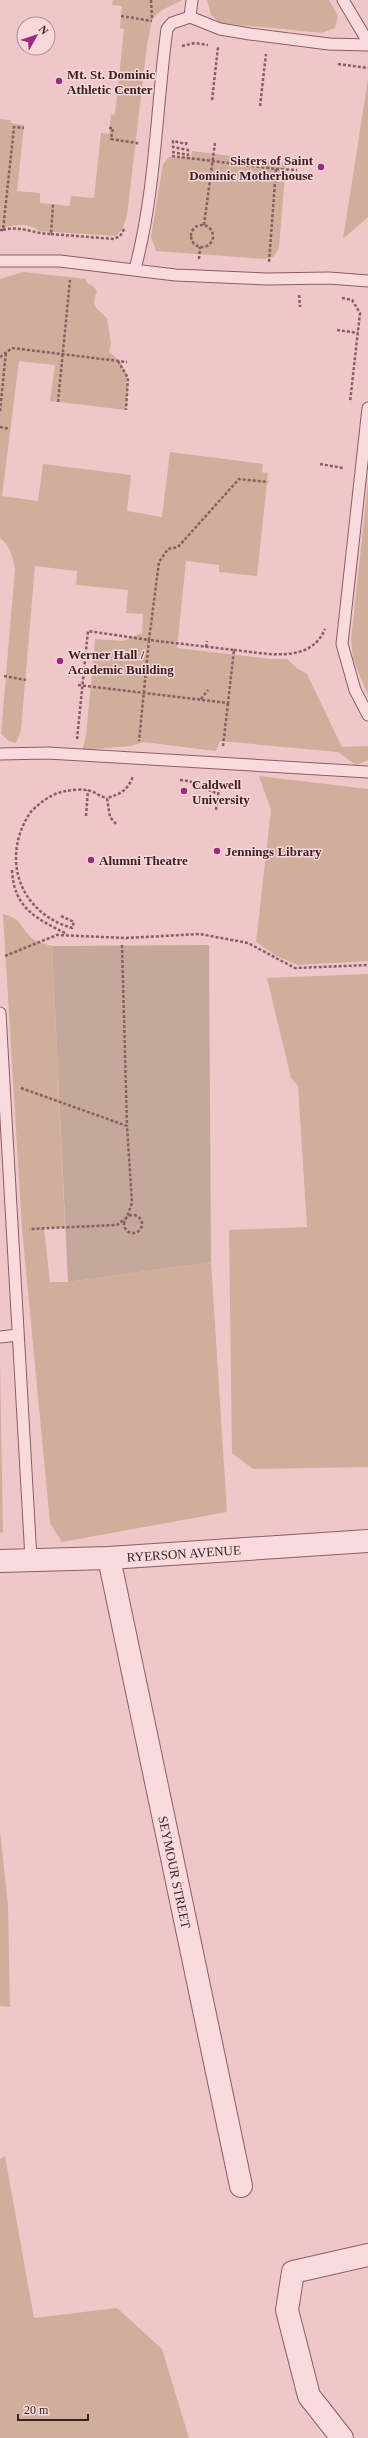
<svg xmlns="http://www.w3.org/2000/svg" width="368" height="2438" font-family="'Times New Roman',serif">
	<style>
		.green { fill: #cfae9b }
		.cemetery { fill: #c4a99a }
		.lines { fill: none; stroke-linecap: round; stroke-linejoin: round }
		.lane-casing { stroke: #8c5c66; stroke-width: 13 }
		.street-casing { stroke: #8c5c66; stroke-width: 24 }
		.path { stroke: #8c5c66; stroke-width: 2.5; stroke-dasharray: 3 2; stroke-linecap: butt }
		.lane { stroke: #fadbdd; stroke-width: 11 }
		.street { stroke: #fadbdd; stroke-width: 22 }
		.poi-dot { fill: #9d2a81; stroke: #f7d7d8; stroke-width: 1.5 }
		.labels { text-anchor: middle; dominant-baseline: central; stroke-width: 3; stroke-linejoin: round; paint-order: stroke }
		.poi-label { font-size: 13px; font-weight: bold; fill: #3c2027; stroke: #f7d7d8; text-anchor: start }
		.street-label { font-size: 13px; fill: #3c2027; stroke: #f7d7d8 }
	</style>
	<rect width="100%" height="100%" fill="#f0c7c9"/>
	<path class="green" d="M113 0H182C169 8 162 7 152 20L121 16 122 6 112 5Z
		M207 0H329L338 16 335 28 322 33 220 23 211 15Z
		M121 17 152 20 147 45 127 216 122 230 115 236 39 231C28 222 13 225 0 228V119L11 120V123L24 125 17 191 40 193V203L69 206 71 196 94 198 101 133 109 134 111 115 115 114 124 29 120 28Z
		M368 79V217L343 239Z
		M192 151 286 163 279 248 273 257 265 259 156 251 151 237 163 164 169 157H191Z
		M23 272 86 279 87 283 93 286 97 291C91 309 95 306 107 318L111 343 109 352C132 368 128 386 126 410L50 401 55 365 19 361 2 496 38 501 43 464 131 475 127 511 162 517 170 452 263 464 262 472 268 473 257 576 219 572V565L186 561 177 648 270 659H287L298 669 307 674 342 747 368 746V760L356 765 338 752 220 741 216 751 143 742 131 746 82 750 86 736 95 639 123 641 142 633 143 614 126 613 128 590 76 585 77 571 35 566 21 730 16 743 9 741 1 734 15 569C13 558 10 545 0 538V279Z
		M368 483V695L353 659 351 640Z
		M259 776 368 789V961L297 965 275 955 256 942 271 810Z
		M3 914C23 919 19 927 32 938 37 942 46 944 52 946L65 1227 44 1228 50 1282H68L211 1262 227 1512 62 1542 50 1523 22 1229Z
		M368 974V1467L253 1469 232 1453 229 1230 307 1227 298 1086 291 1078 267 978Z
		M0 1360 3 1532 0 1533Z
		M0 1831 8 1905 10 2007 0 2006Z
		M5 2156 34 2318 117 2308 162 2349 189 2438H0V2159Z"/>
	<path class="cemetery" d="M209 945 211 1262 68 1282 52 946Z"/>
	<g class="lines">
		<defs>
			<path id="lane" d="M343 0 368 42
				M190 17 192 0
				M0 261H60L175 275 268 279 329 278 368 281
				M135 269C156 190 156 109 167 29L172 23 190 17 220 29 250 34 329 44 368 45
				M368 408 342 644 355 690 368 715
				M0 754 48 753 368 772
				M0 1013 31 1559
				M0 1337 18 1335"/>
			<g id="street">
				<path id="s1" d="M109 1558 241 2186"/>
				<path id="s2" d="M0 1561 109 1558 368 1541"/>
				<path d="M342 2438 309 2396 287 2310 293 2272 368 2255"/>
			</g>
		</defs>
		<use href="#lane" class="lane-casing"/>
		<use href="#street" class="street-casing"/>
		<path class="path" d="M151 0 152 19
			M121 16 152 21
			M182 46 195 43 208 45
			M338 64 368 68
			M212 100 218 47
			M260 106 266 54
			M109 128H113L111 139 137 143V145
			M172 152 188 155V150L173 147V141L186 144 187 140
			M172 156 276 169 269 262
			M276 169 297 170
			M191 236a11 11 0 1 1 22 0a11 11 0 1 1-22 0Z
			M204 225 215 143
			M0 230H3L14 127 24 128
			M3 230C20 225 34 234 51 234L53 204
			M51 234 114 239 120 236 125 228
			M199 259 200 247
			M299 295 300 307
			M342 298 352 300 360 313 350 402
			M337 330 358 333
			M0 357 12 348 127 362
			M118 361 128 378 126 410
			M58 402 70 280
			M0 411 6 352
			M0 427 10 429
			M320 464 343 468
			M206 647 207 641
			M234 650C265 653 310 665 325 629
			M4 676 26 680
			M78 685 228 703 234 650 149 640 139 741
			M201 699 208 690
			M77 739 88 631 149 640 159 562 168 549 178 547 239 479 268 482
			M223 746 228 703
			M180 780 189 781 218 794
			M216 810 220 781
			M86 816 88 790
			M116 824 110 817 107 798C121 794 128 790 133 776
			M12 870C14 908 35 918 67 934
			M61 916 74 922 72 928C20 913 0 859 30 813 39 803 52 793 66 791 72 790 81 789 87 790 94 791 100 797 107 798
			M122 945 127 1126
			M5 956 57 935 126 938 200 934 248 943 295 968 368 965
			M21 1088 127 1126 132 1203 127 1217 117 1225 29 1229
			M124 1224a9 9 0 1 1 18 0a9 9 0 1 1-18 0Z"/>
		<use href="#lane" class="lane"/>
		<use href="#street" class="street"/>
	</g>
	<g class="poi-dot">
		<circle cx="59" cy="81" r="4"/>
		<circle cx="321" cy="167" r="4"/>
		<circle cx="60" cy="661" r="4"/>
		<circle cx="184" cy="791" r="4"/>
		<circle cx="217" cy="851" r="4"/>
		<circle cx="91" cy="860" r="4"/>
	</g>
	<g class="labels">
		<g class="poi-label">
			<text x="67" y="74">Mt. St. Dominic<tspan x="67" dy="15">Athletic Center</tspan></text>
			<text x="313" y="160" text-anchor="end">Sisters of Saint<tspan x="313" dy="15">Dominic Motherhouse</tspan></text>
			<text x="68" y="654">Werner Hall /<tspan x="68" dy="15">Academic Building</tspan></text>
			<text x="192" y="784">Caldwell<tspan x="192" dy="15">University</tspan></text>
			<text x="225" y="851">Jennings Library</text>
			<text x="99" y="860">Alumni Theatre</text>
		</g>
		<g class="street-label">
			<text stroke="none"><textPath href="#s2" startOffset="184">RYERSON AVENUE</textPath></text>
			<text stroke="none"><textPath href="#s1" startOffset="321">SEYMOUR STREET</textPath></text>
		</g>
	</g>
	<g transform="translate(36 36) rotate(51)"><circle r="19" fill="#f7d7d8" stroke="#ac8e91"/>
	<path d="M0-3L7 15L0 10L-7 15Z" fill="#9d2a81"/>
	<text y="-6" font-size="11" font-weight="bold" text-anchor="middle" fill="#3c2027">N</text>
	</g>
	<path d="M18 2414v6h70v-6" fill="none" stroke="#3c2027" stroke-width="2"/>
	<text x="24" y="2414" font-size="12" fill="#3c2027" stroke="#f7d7d8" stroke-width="3" paint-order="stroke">20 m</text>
</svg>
